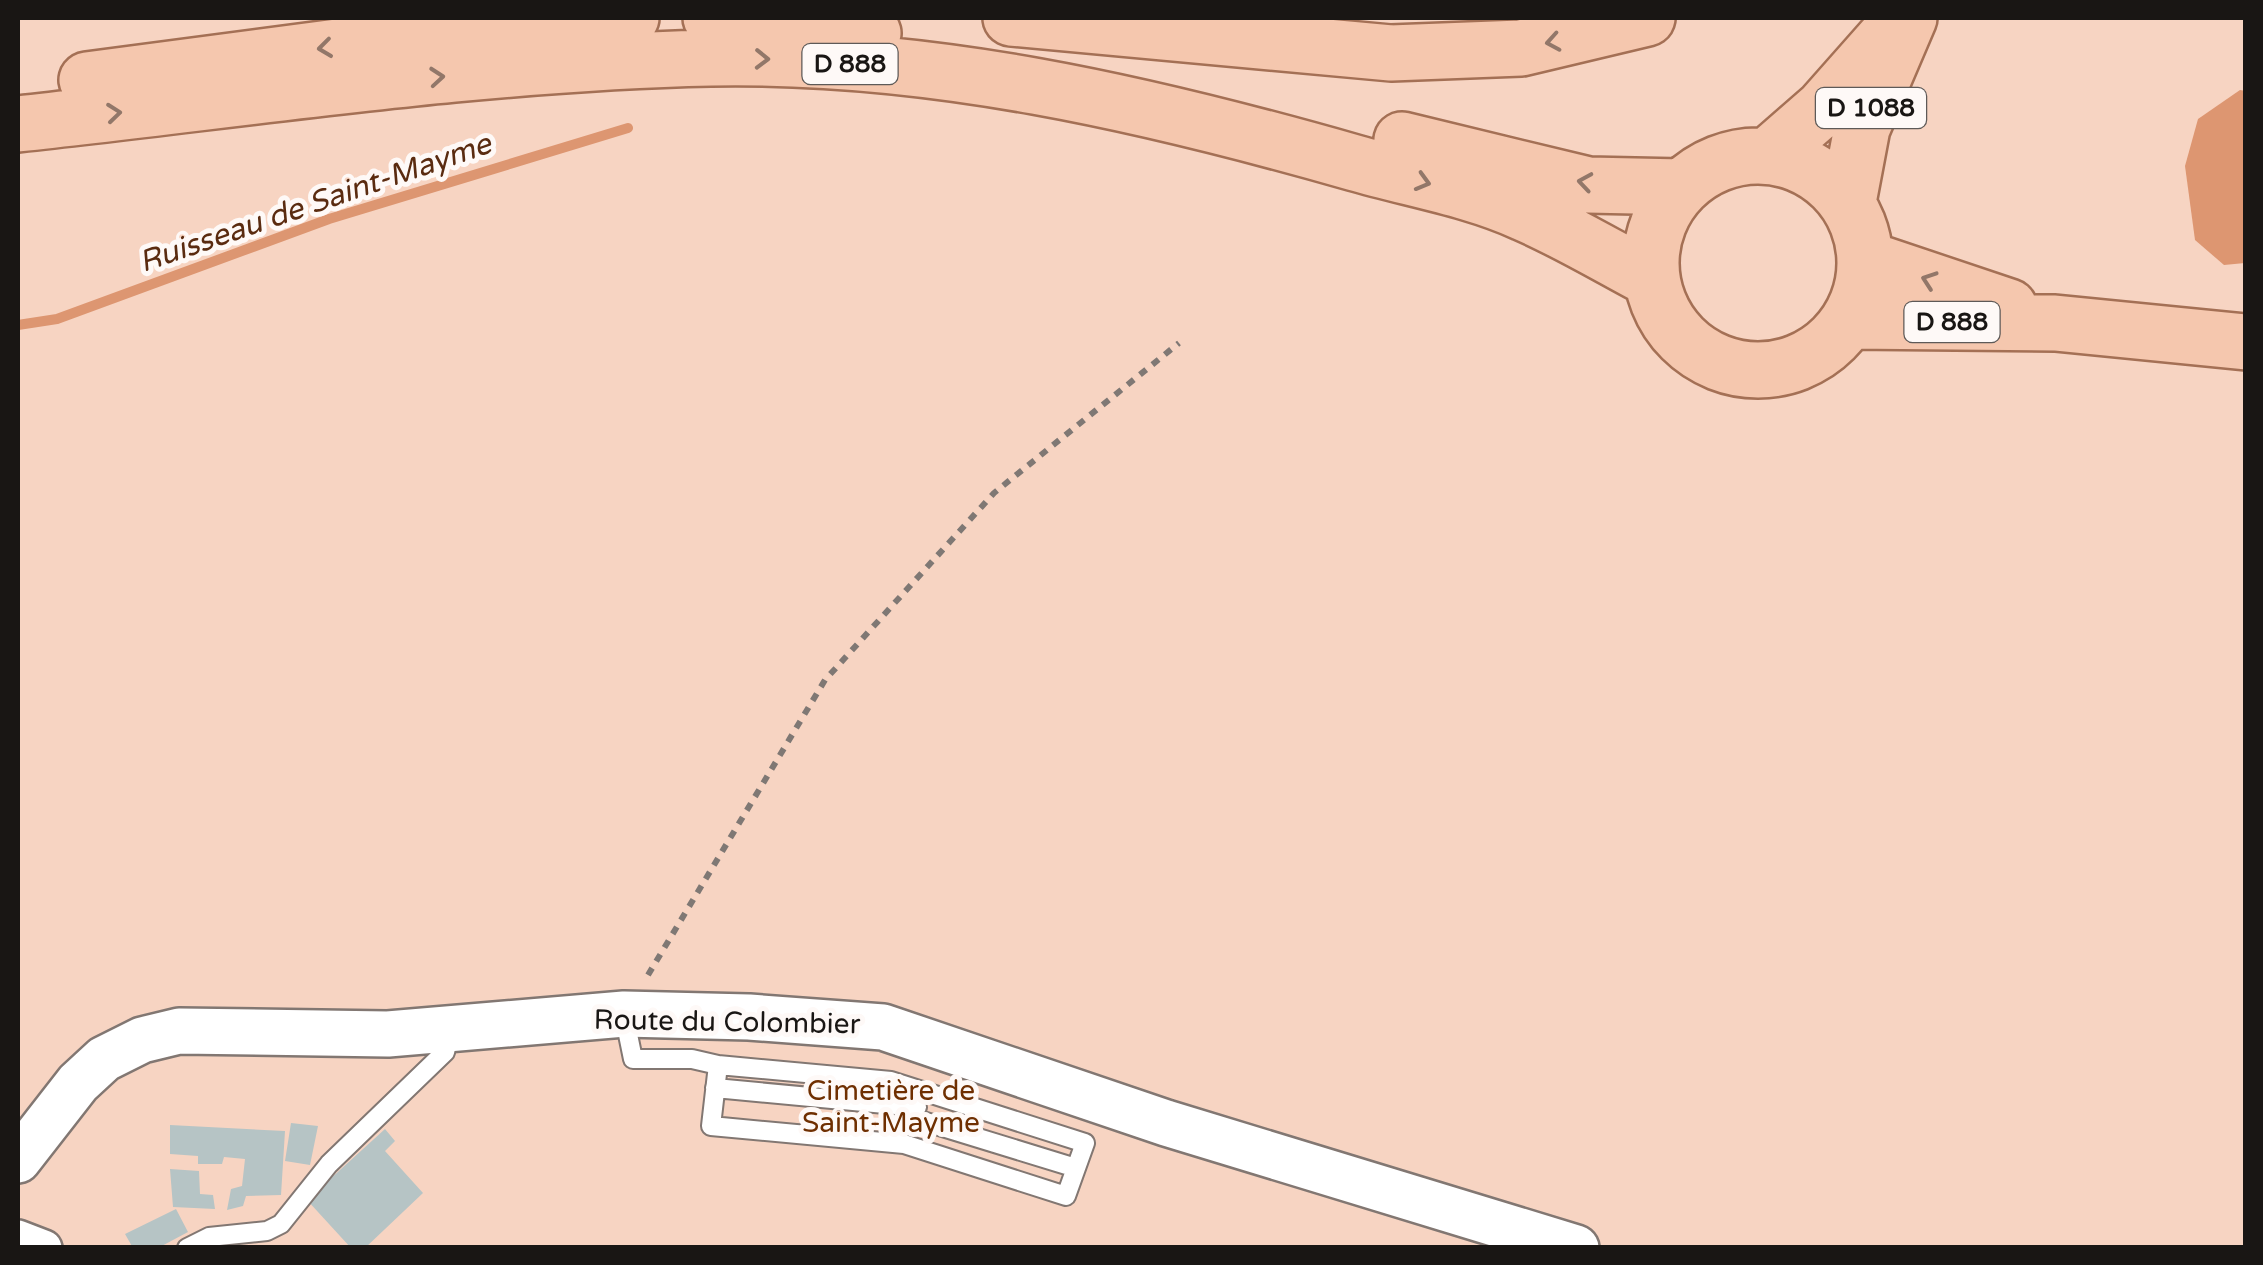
<svg xmlns="http://www.w3.org/2000/svg" width="2263" height="1265" font-family="'Varela Round',sans-serif">
	<style>
		.green { fill: #f7d4c2 }
		.water { fill: #dd9671 }
		.lines { fill: none; stroke-linecap: round; stroke-linejoin: round }
		.stream { stroke: #dd9671; stroke-width: 10 }
		.building { fill: #b6c4c5 }
		.service-casing { stroke: #827772; stroke-width: 22 }
		.minor-casing { stroke: #827772; stroke-width: 40 }
		.tertiary-casing { stroke: #827772; stroke-width: 50 }
		.primary-casing { stroke: #a47055; stroke-width: 60 }
		.path { stroke: #7f7874; stroke-width: 6; stroke-dasharray: 8 8; stroke-linecap: butt }
		.service { stroke: #fff; stroke-width: 18 }
		.minor { stroke: #fff; stroke-width: 35 }
		.tertiary { stroke: #fff; stroke-width: 45 }
		.primary { stroke: #f5c7ae; stroke-width: 55 }
		.oneway { stroke: #927769 }
		.labels { text-anchor: middle; dominant-baseline: central; stroke-width: 10; stroke-linejoin: round; paint-order: stroke }
		.shield { fill: #fef9f7; stroke: #5e5a58; stroke-width: 2.5 }
		.shield-label { font-size: 25px; font-weight: bold; fill: #191614 }
		.street-label { font-size: 28px; fill: #191614; stroke: #fef9f7 }
		.park-label { font-size: 28px; fill: #6f2f01; stroke: #fef9f7 }
		.water-label { font-size: 30px; font-style: italic; fill: #5a2b10; stroke: #fef9f7 }
	</style>
	<rect width="100%" height="100%" fill="#f6eae4"/>
	<path class="green" d="M18 18H2245V1247H18Z"/>
	<path class="water" d="M2240 90 2246 91 2245 263 2224 265 2195 240 2185 166 2198 119Z"/>
	<g class="lines">
		<path class="stream" d="M18 325 57 319 329 219 628 128"/>
	</g>
	<path class="building" d="M291 1123 318 1126 310 1165 285 1161Z
		M170 1125 285 1131 281 1195 246 1196 243 1206 227 1210 231 1189 242 1186 245 1159 224 1157 222 1164H198V1156L170 1154Z
		M385 1129 395 1141 385 1151 423 1193 365 1248H351L307 1200Z
		M170 1169 199 1171 200 1194 213 1195 215 1209 173 1207Z
		M176 1209 188 1232 158 1248H133L125 1234Z"/>
	<g class="lines">
		<defs>
			<path id="service" d="M624 1015 633 1059H692L718 1065
				M718 1065 891 1081 1085 1143 1066 1196 904 1144 711 1126Z
				M715 1088 917 1107
				M913 1118 1076 1168
				M187 1248 209 1237 267 1231 281 1224 329 1164 445 1052 450 1032"/>
			<path id="minor" d="M18 1238 44 1248"/>
			<path id="tertiary" d="M18 1160 78 1083 104 1059 142 1040 179 1031 388 1034 624 1014 749 1017 883 1027 1166 1123 1576 1248"/>
			<path id="primary" d="M711 18H804
				M1011 18 1391 53 1521 48 1647 18
				M777 19 873 33
				M87 80 459 31 631 18
				M18 124C248 99 479 63 711 58 931 54 1145 103 1355 163 1410 179 1472 189 1524 213 1568 232 1609 257 1651 279
				M1402 140 1588 185 1682 187
				M1651 263a107 107 0 1 1 214 0a107 107 0 1 1-214 0Z
				M1768 156 1823 108 1884 39
				M1848 202 1862 128 1909 18
				M1866 259 2009 307
				M1850 321 2055 323 2246 342"/>
		</defs>
		<use href="#service" class="service-casing"/>
		<use href="#minor" class="minor-casing"/>
		<use href="#tertiary" class="tertiary-casing"/>
		<use href="#primary" class="primary-casing"/>
		<path class="path" d="M648 975 825 680 994 493 1179 343"/>
		<use href="#service" class="service"/>
		<use href="#minor" class="minor"/>
		<use href="#tertiary" class="tertiary"/>
		<use href="#primary" class="primary"/>
	</g>
	<defs><path id="oneway-chevron" d="M-2-3.5L2.5 0L-2 3.5" fill="none" stroke-width="1.6" stroke-linecap="round" stroke-linejoin="round" transform="scale(2.5)"/></defs>
	<g class="oneway">
		<use href="#oneway-chevron" transform="translate(1553 42) rotate(170)"/>
		<use href="#oneway-chevron" transform="translate(325 48) rotate(173)"/>
		<use href="#oneway-chevron" transform="translate(762 59) rotate(1)"/>
		<use href="#oneway-chevron" transform="translate(437 77) rotate(-5)"/>
		<use href="#oneway-chevron" transform="translate(114 113) rotate(-6)"/>
		<use href="#oneway-chevron" transform="translate(1423 182) rotate(16)"/>
		<use href="#oneway-chevron" transform="translate(1585 182) rotate(-171)"/>
		<use href="#oneway-chevron" transform="translate(1929 280) rotate(-161)"/>
	</g>
	<g class="labels">
		<g class="shield">
			<rect x="802.5" y="44" width="95" height="40" rx="8"/>
			<rect x="1816" y="88" width="110" height="40" rx="8"/>
			<rect x="1904.5" y="302" width="95" height="40" rx="8"/>
		</g>
		<g class="shield-label">
			<text x="850" y="64">D 888</text>
			<text x="1871" y="108">D 1088</text>
			<text x="1952" y="322">D 888</text>
		</g>
		<g class="street-label">
			<text transform="translate(727 1022) rotate(1)">Route du Colombier</text>
		</g>
		<g class="park-label">
			<text x="891" y="1091">Cimetière de<tspan x="891" dy="32">Saint-Mayme</tspan></text>
		</g>
		<g class="water-label">
			<text transform="translate(315 203) rotate(-19)">Ruisseau de Saint-Mayme</text>
		</g>
	</g>
	<rect width="2263" height="1265" fill="none" stroke="#191614" stroke-width="40"/>
</svg>
